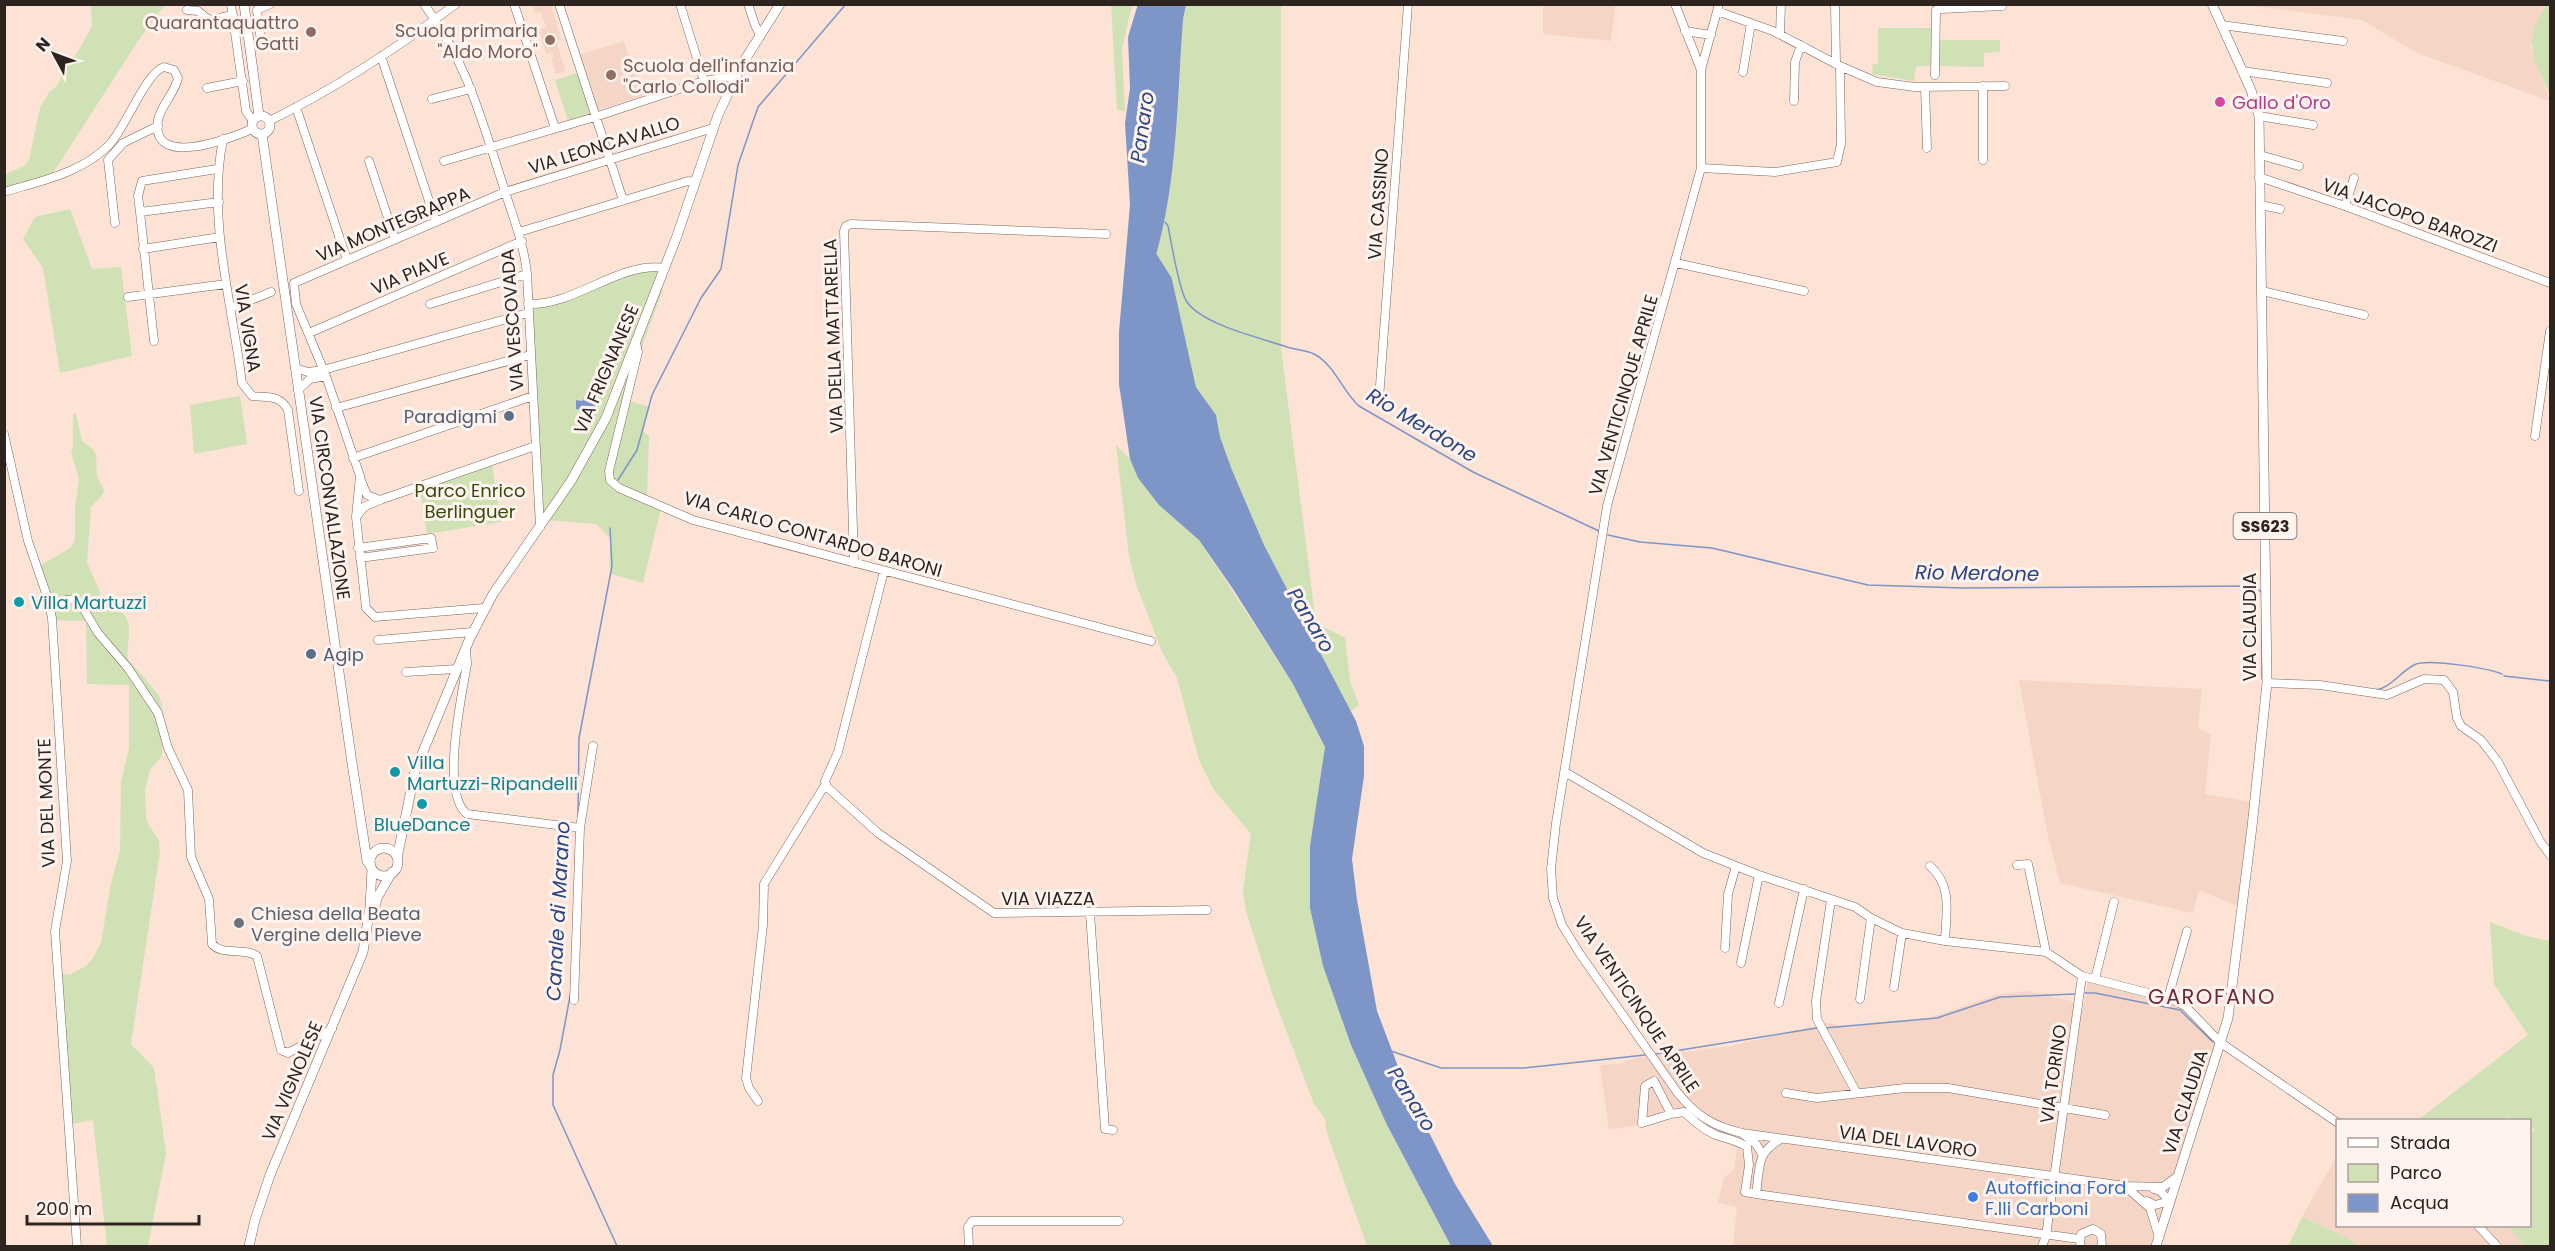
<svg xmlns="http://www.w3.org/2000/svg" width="2555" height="1251" font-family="Poppins,sans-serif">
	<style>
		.built { fill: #f5d5c5 }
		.green { fill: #d1e1b6 }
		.water { fill: #7d95c7 }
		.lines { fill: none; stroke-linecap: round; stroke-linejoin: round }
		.stream { stroke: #7d95c7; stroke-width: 1.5 }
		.river { stroke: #7d95c7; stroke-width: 10 }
		.minor-casing { stroke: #7c665b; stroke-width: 9 }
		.major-casing { stroke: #7c665b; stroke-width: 10 }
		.minor { stroke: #fff; stroke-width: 8 }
		.major { stroke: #fff; stroke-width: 9 }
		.education-dot { fill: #8d6e63; stroke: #fef3ee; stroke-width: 2 }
		.hotel-dot { fill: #d1479c; stroke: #fef3ee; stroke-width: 2 }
		.service-dot { fill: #5c6f8a; stroke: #fef3ee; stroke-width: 2 }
		.culture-dot { fill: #0f9aa8; stroke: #fef3ee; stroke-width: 2 }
		.worship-dot { fill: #6b7280; stroke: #fef3ee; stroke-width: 2 }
		.shop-dot { fill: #3f7fe0; stroke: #fef3ee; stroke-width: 2 }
		.labels { text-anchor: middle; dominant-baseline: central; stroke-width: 6; stroke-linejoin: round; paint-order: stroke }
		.shield { fill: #fef3ee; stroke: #6c625d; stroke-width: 1.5 }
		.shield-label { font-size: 16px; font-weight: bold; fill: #2d241f }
		.education-label { font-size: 18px; fill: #785e54; stroke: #fef3ee; text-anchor: end }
		.hotel-label { font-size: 18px; fill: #b23c85; stroke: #fef3ee; text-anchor: start }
		.street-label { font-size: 18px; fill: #2d241f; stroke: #fef3ee }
		.service-label { font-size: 18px; fill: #4e5e75; stroke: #fef3ee; text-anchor: end }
		.park-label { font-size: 18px; fill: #384a0a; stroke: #fef3ee }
		.culture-label { font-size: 18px; fill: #0d838f; stroke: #fef3ee; text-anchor: start }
		.worship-label { font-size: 18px; fill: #5b616d; stroke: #fef3ee; text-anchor: start }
		.shop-label { font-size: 18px; fill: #366cbe; stroke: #fef3ee; text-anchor: start }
		.water-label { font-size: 20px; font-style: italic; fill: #2b4685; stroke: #fef3ee }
		.quarter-label { font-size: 21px; letter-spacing: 1.5px; fill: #702a36; stroke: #fef3ee }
	</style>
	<rect width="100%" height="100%" fill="#fce3d6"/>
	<path class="built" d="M540 5H551L561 39 556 41 566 71 556 74 551 58 554 57 552 52 546 54 539 30 546 27 541 12 535 13 533 7Z
		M1543 5H1615L1611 41 1543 34Z
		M2247 5H2550H2546L2530 46 2550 101 2417 53 2362 20Z
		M624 41 642 96 598 110 580 55Z
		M2019 680 2202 689 2198 728 2211 735 2205 794 2251 802 2242 908 2199 890 2193 913 2060 883 2047 832Z
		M2089 975 2179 1006 2220 1040 2161 1246H1733L1737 1207 1718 1203 1724 1177 1734 1170 1737 1148 1708 1135 1684 1114 1643 1125 1609 1129 1600 1065 1619 1064 1635 1058 1731 1046 1828 1023 1849 1028 1872 1023 1929 1018 1996 995 2027 991 2084 1004Z
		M2337 1156 2338 1226H2509L2524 1246H2359L2348 1238 2302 1217Z"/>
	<path class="green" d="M91 5H165L138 41 53 173 5 189 4 175 24 166 29 160 40 108 49 92 57 86 68 63 77 53 92 26Z
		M1111 5H1132L1122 49 1125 111 1117 110Z
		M1186 5H1281V348L1316 623 1345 638 1350 681 1359 705 1351 711 1264 545 1232 470 1220 437 1216 415 1183 369 1167 280 1154 262C1178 184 1178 100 1183 19Z
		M2546 5H2550V96C2534 55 2521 47 2546 5Z
		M1878 28H1933V65L1916 67 1914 81 1872 74 1873 64H1878Z
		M1937 40H2000V52L1984 53V67L1937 66Z
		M577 73 590 114 568 121 555 80Z
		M70 209 92 269 121 267 132 356 60 373 43 268 23 239 35 217Z
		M665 266 662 292 639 355 629 401 650 407 643 431 649 436 647 495 662 504 643 583 611 574 609 565 611 539 596 524 535 519 526 313 632 270Z
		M240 396 247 444 194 454 190 405Z
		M73 414H76L82 441 93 449 96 455 97 477 104 490 103 494 91 507 87 562 100 593V604C106 607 113 605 118 609 137 621 125 643 128 659L159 695 164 716 162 753 160 759 150 769 145 790 146 816 148 824 159 840 160 852 131 1044 154 1068 166 1153 148 1246H107L93 1120 67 1125 60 975 71 974 86 966 92 959 101 943 111 883 120 851 121 782 129 748V685L87 684 86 621 50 620 34 569 70 548 75 541V509L79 479 71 452 73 447Z
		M1116 445 1130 459 1138 478 1159 505 1199 540 1293 684 1325 747 1310 846V908L1323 966 1351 1045 1386 1123 1451 1246H1367L1327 1133 1325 1119 1314 1104 1272 993 1246 911 1243 890 1251 834 1214 790 1199 760 1177 678 1162 652 1136 584 1129 556Z
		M492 465 501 522 427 534 420 489Z
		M2490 922 2523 935 2549 941 2550 948V1246H2524L2509 1226H2530V1135L2535 1130 2530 1127V1120H2515L2508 1117 2502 1120H2418L2528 1035 2494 984Z
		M2302 1217 2348 1238 2359 1246H2288Z"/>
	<path class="water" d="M1138 4 1186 5 1183 19C1177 100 1178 183 1154 262L1167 280 1183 369 1216 415 1220 437 1232 470 1264 545 1356 721 1364 746V776L1352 859 1357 900 1377 1011 1405 1085 1455 1184 1493 1246H1451L1386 1123 1351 1045 1323 966 1310 908V846L1325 747 1293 684 1233 589 1199 540 1159 505 1138 478 1130 459 1119 384V332L1130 205 1125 123 1130 88 1128 37Z
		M586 397 595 401 594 410 585 413 582 410 576 409V400L582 401Z"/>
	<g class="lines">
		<path class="stream" d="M1165 222 1168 226C1171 241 1179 291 1187 302 1203 325 1261 338 1287 347 1296 350 1306 350 1314 354 1334 364 1343 392 1359 406L1473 472 1599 531
			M618 480 637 450 652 395 701 298 721 269 738 165 758 107 846 4
			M1608 535 1640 542 1712 548 1868 585 1963 588 2255 586 2261 592
			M2262 620V679
			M2504 676 2550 681
			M2375 690C2391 688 2400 672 2414 665 2426 658 2487 668 2502 674
			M578 815 579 738 612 566 610 528
			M571 991 560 1050 553 1075V1105L617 1246
			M2085 993H2095L2180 1010 2213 1042
			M1825 1028 1937 1018 2000 997 2075 994
			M1391 1051 1441 1068H1524L1645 1055
			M1656 1054 1817 1028"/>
		<path class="river" d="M1148 250 1167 280 1191 388"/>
		<defs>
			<path id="minor" d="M231 4 246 111 253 121
				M424 4C467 62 481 118 503 185 512 215 524 243 527 274L540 527
				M514 4 555 128
				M559 4 623 200
				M680 4 704 81
				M748 4 755 25 760 35
				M1675 4 1701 70V168L1607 506 1556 823 1551 869 1553 898 1562 925 1580 954 1677 1092C1696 1116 1713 1126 1742 1133L2125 1186 2163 1187 2178 1176
				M1835 4 1836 64
				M1941 6V9L2002 6
				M187 10 198 11 209 20 233 15
				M1717 11 1773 31 1840 66 1877 82 1915 87 2005 86
				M2221 25 2343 41
				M1685 31 1711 35
				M260 34 257 10 270 4
				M1780 34 1781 4
				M381 56 436 222
				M1701 70 1719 4
				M2242 71 2327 83
				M1743 72 1751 23
				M1935 75 1936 10 1941 9
				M1925 87 1927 148
				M207 88 243 81
				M432 99 471 89
				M1794 101 1795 62 1801 45
				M296 107 347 260
				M2259 116 2313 125
				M269 121C335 89 397 48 456 4
				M223 139C207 220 232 302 242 383L252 396C268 398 279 394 288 410L299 491
				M2260 155 2299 166
				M1983 160V86
				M369 161 395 239
				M444 161 595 117 704 81 735 76
				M1701 168 1775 172 1837 162 1841 144 1840 66
				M2259 177 2345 206 2550 283
				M4 192C40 181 82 173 109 145 125 129 146 72 164 67L174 70 178 78C175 93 161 105 158 120 150 170 231 138 252 129
				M2260 205 2280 209
				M2345 206 2354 178
				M140 212 219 202
				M115 223 108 160 123 143 158 126
				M519 232 688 181 695 182
				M143 249 220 237
				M1676 263 1804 291
				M2262 291 2364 315
				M128 297 226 284
				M430 304 527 274
				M528 304C575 306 619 261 665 268
				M231 308 271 292
				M309 333 522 241
				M154 341 140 212 138 196 142 181 217 169
				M636 342 638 352 609 471 610 480 619 488 693 520 1151 641
				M295 368 308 372 323 370 528 313
				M298 390 310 379 326 376
				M1382 405 1379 399 1408 4
				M336 408 530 355
				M4 434 28 541 48 599 52 618 67 861 55 931 77 1246
				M2535 436 2550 331
				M353 458 533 396
				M360 478 367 495 380 500
				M357 516 364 507 380 500 535 446
				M358 548 431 538 433 548 360 558
				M854 563 844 231 846 226 851 224 1106 234
				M884 571 838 752 825 781 827 787 878 833 994 913 1207 910
				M50 607 66 600 74 599 80 603 98 633 128 668 158 713 168 748 188 790 191 857 209 899 212 944C222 956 244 947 257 956L281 1050 288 1053 332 1029
				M484 608 375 617 366 608 356 517 360 476 326 376 296 304 294 283 505 192 713 128
				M378 640 472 632
				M466 649 467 664C462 695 440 793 467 814L580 828
				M406 672 457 669
				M2267 683 2320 685 2387 695 2424 679 2444 680 2453 692 2457 718 2461 726 2481 740 2498 762 2540 841 2550 855
				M1565 772 1703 853 1759 875 1855 907 1871 918 1902 933 1945 941 2046 952 2082 976 2168 998 2185 1006 2221 1043 2338 1123
				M2017 865 2028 864 2046 952
				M1930 866C1953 887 1946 912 1945 941
				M1831 900 1816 1001 1817 1019 1856 1092
				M1090 913 1105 1129 1113 1130
				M1725 948 1728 894 1736 866
				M1741 963 1759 875
				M2095 979 2114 902
				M1894 987 1902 933
				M2168 998 2187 931
				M1860 999 1871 918
				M574 1000 580 828 593 746
				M1779 1003 1804 889
				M1786 1093 1817 1098 1905 1088H1948L2105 1115
				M758 1101 749 1088 746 1078 763 925 764 884 825 785
				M1642 1123 1671 1114 1684 1112C1694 1121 1704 1130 1716 1135 1727 1139 1737 1140 1747 1147L1749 1165 1745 1192 1756 1194
				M1642 1123 1645 1086 1654 1081 1671 1114
				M1743 1134 1756 1144 1762 1154
				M1781 1139C1756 1152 1760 1168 1756 1194L2079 1239
				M2126 1187 2150 1208 2159 1237
				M2147 1201 2155 1205 2170 1201 2160 1191 2154 1189
				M2478 1226 2497 1246
				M969 1246 968 1227 972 1221H1119
				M2042 1246 2046 1236 2082 976
				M2080 1246 2081 1234 2093 1229 2101 1234 2102 1246"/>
			<path id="major" d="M244 4 259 116
				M252 125a9 9 0 1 1 18 0a9 9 0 1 1-18 0Z
				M262 134 352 763 367 861 370 865
				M370 862a14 14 0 1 1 28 0a14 14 0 1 1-28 0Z
				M397 858 415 771 470 638 493 594 571 481 606 418 677 236 718 115 741 66 780 4
				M373 916 377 898 392 872
				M249 1246 255 1220 270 1175 363 952 370 907 372 869
				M2156 1246 2228 1018 2252 827 2267 683 2259 116 2251 90 2212 4"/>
		</defs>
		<use href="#minor" class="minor-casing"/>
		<use href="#major" class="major-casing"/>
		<use href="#minor" class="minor"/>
		<use href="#major" class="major"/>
	</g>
	<g class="education-dot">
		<circle cx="311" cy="32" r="6"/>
		<circle cx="550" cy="40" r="6"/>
		<circle cx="611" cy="75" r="6"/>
	</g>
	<circle class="hotel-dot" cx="2220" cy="102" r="6"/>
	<g class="service-dot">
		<circle cx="509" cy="416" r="6"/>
		<circle cx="311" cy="654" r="6"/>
	</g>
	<g class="culture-dot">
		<circle cx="19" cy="602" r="6"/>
		<circle cx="395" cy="772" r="6"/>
		<circle cx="422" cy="804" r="6"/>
	</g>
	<circle class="worship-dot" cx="239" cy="923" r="6"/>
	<circle class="shop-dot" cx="1973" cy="1197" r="6"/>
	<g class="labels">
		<rect class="shield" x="2233.5" y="513" width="63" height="26" rx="4.5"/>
		<g class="shield-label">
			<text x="2265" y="526">SS623</text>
		</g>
		<g class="education-label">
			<text x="299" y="22">Quarantaquattro<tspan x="299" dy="21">Gatti</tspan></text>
			<text x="538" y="30">Scuola primaria<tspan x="538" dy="21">"Aldo Moro"</tspan></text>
			<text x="623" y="65" text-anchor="start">Scuola dell'infanzia<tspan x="623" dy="21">"Carlo Collodi"</tspan></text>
		</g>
		<g class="hotel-label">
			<text x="2232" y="102">Gallo d'Oro</text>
		</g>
		<g class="street-label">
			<text transform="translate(604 145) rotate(-17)">VIA LEONCAVALLO</text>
			<text transform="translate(1378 204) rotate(-86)">VIA CASSINO</text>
			<text transform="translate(2410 215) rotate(20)">VIA JACOPO BAROZZI</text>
			<text transform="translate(393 224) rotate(-23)">VIA MONTEGRAPPA</text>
			<text transform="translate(410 273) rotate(-23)">VIA PIAVE</text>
			<text transform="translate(512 320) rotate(-94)">VIA VESCOVADA</text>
			<text transform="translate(248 328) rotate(81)">VIA VIGNA</text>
			<text transform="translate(833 336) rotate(-92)">VIA DELLA MATTARELLA</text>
			<text transform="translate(606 369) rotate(-67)">VIA FRIGNANESE</text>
			<text transform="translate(1623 395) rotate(-74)">VIA VENTICINQUE APRILE</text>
			<text transform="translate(330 498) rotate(82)">VIA CIRCONVALLAZIONE</text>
			<text transform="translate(813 534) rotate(16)">VIA CARLO CONTARDO BARONI</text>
			<text transform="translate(2249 627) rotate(-90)">VIA CLAUDIA</text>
			<text transform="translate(46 803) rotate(-92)">VIA DEL MONTE</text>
			<text x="1048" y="898">VIA VIAZZA</text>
			<text transform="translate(1637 1004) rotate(56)">VIA VENTICINQUE APRILE</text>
			<text transform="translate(2053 1074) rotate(-82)">VIA TORINO</text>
			<text transform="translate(292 1081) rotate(-67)">VIA VIGNOLESE</text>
			<text transform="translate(2185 1102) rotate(-72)">VIA CLAUDIA</text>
			<text transform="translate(1908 1141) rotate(8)">VIA DEL LAVORO</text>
		</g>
		<g class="service-label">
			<text x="497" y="416">Paradigmi</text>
			<text x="323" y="654" text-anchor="start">Agip</text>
		</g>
		<g class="park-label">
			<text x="470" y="490">Parco Enrico<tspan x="470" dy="21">Berlinguer</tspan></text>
		</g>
		<g class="culture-label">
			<text x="31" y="602">Villa Martuzzi</text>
			<text x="407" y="762">Villa<tspan x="407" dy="21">Martuzzi-Ripandelli</tspan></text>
			<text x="422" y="824" text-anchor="middle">BlueDance</text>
		</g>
		<g class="worship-label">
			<text x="251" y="913">Chiesa della Beata<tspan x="251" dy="21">Vergine della Pieve</tspan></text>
		</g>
		<g class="shop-label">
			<text x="1985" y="1187">Autofficina Ford<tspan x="1985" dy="21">F.lli Carboni</tspan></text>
		</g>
		<g class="water-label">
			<text transform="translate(1142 127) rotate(-82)">Panaro</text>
			<text transform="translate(1422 425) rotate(31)">Rio Merdone</text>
			<text transform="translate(1977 573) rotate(1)">Rio Merdone</text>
			<text transform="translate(1311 620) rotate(59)">Panaro</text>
			<text transform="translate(558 911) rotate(-87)">Canale di Marano</text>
			<text transform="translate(1412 1099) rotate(58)">Panaro</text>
		</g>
		<g class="quarter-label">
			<text x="2212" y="996">GAROFANO</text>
		</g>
	</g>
	<rect width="2555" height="1251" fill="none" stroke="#2d241f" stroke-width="12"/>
	<rect x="2336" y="1119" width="195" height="108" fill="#fef3ee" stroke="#aaa09b" stroke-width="1.5"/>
	<rect x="2348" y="1138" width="30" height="9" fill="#ffffff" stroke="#aaa09b" stroke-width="1.5"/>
	<text x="2390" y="1149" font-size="18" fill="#2d241f">Strada</text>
	<rect x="2348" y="1164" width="30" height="18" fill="#d1e1b6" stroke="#aaa09b" stroke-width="1.5"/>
	<text x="2390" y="1179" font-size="18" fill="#2d241f">Parco</text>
	<rect x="2348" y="1194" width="30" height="18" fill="#7d95c7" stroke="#aaa09b" stroke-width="1.5"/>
	<text x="2390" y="1209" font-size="18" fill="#2d241f">Acqua</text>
	<g transform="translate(54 54) rotate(311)" stroke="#fef3ee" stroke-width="4.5" paint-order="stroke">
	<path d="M0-4.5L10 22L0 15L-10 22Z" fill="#2d241f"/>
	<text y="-9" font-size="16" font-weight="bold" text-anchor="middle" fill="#2d241f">N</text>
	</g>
	<path d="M27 1215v9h172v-9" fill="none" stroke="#2d241f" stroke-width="3"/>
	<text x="36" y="1215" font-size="18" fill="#2d241f" stroke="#fef3ee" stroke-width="4.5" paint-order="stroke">200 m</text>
</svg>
